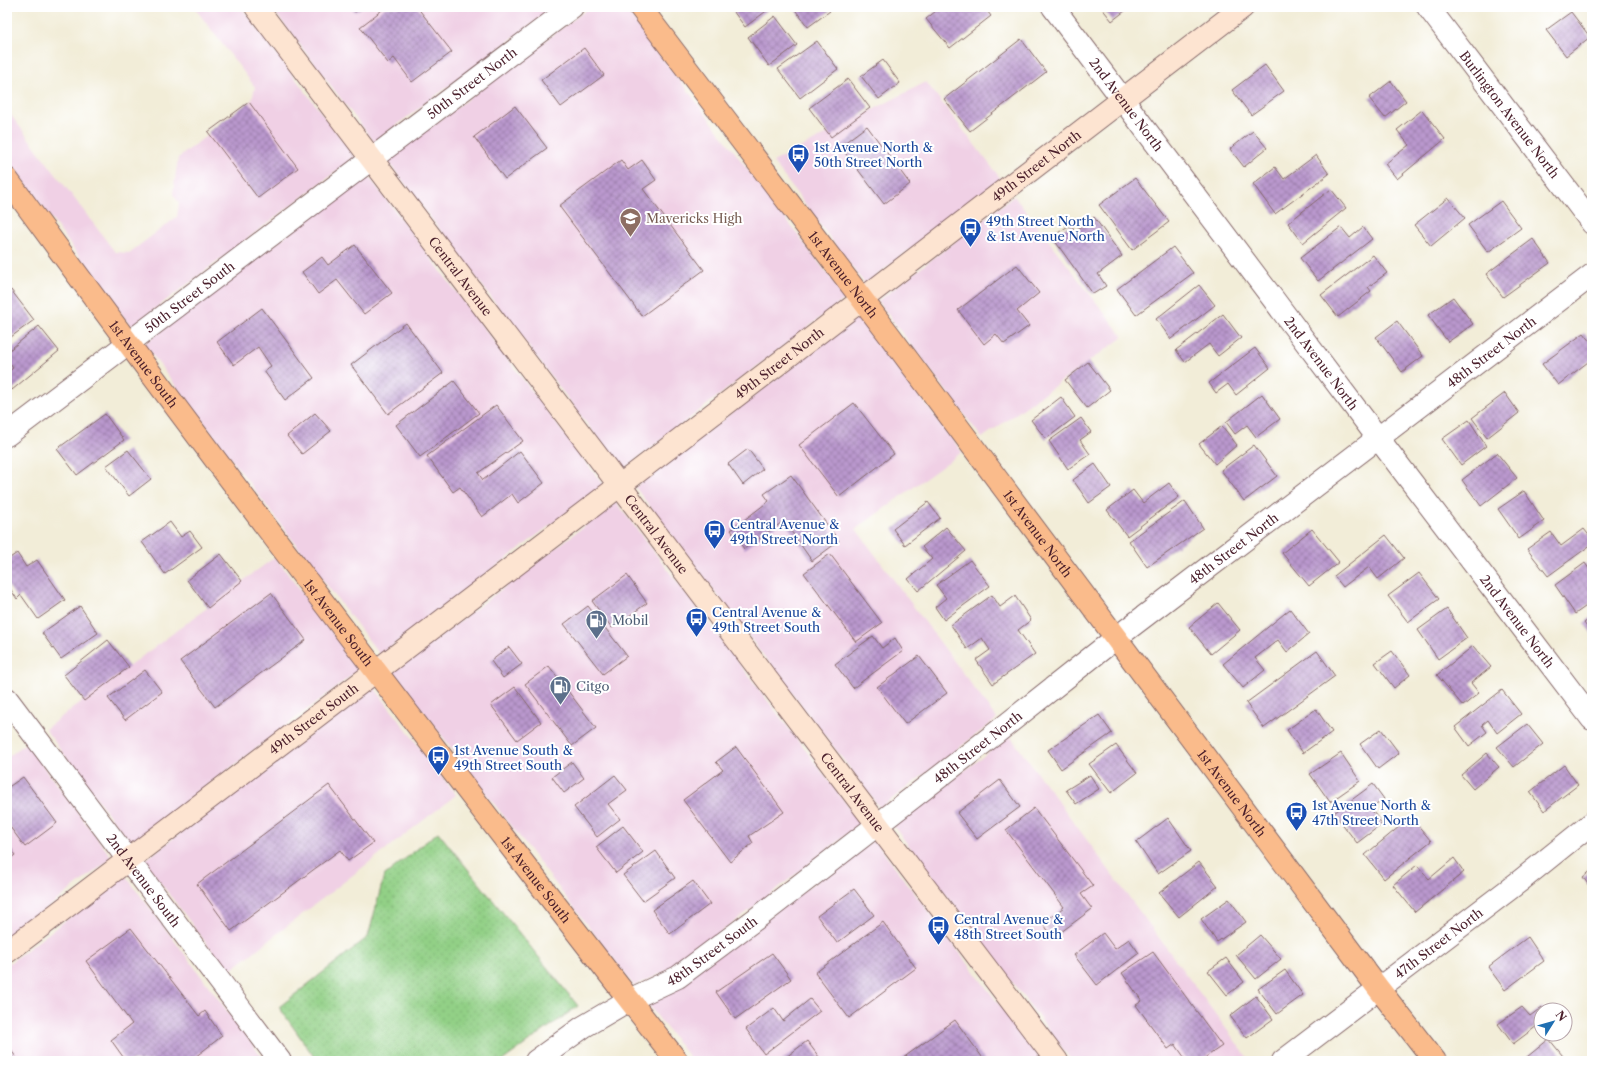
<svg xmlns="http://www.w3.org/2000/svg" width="1599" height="1068" font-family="'Libre Caslon Text',serif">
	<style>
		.built { fill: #f0d0e5 }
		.park { fill: url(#park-dots); stroke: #6e7858 }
		.building { fill: url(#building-cross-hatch) }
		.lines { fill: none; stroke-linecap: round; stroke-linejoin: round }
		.minor-casing { stroke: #856768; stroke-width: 24 }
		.secondary-casing { stroke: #856768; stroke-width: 24 }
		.primary-casing { stroke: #856768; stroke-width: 24 }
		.minor { stroke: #fff; stroke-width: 22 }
		.secondary { stroke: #fde4d1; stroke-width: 22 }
		.primary { stroke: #fabb8b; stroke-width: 22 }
		.labels { text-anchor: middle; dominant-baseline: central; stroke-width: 4; stroke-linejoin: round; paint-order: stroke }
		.street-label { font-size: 13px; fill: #4a1f2b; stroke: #fff }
		.transit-label { font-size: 13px; fill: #164399; stroke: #fff; text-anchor: start }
		.education-label { font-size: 13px; fill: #785e54; stroke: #fff; text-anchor: start }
		.service-label { font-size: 13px; fill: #4e5e75; stroke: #fff; text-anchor: start }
	</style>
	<defs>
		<pattern id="park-dots" width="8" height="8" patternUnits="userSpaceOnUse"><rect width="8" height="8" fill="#92d086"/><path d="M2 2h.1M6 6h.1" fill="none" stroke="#7fb274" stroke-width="1.8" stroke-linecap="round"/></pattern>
		<pattern id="building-cross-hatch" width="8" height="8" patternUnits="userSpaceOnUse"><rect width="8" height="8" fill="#ba98ce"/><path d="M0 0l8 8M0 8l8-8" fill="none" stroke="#997ba7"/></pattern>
	</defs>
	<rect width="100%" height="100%" fill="#fff"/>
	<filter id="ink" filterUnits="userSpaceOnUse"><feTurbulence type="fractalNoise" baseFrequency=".025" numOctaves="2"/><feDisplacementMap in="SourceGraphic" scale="8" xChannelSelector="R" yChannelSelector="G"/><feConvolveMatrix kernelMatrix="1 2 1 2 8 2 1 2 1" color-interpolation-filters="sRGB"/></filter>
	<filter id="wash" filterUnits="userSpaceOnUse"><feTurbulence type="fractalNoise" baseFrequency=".012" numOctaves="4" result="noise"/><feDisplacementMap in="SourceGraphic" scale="16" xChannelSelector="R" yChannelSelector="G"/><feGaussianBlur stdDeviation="0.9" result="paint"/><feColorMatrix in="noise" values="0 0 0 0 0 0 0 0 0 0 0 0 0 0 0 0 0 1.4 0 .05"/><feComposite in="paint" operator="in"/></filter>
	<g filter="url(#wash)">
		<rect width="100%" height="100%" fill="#f2edd8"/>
		<path class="built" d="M194 7H241L355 157 131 327 7 159V110L115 252 129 253 177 217 179 203 173 194 178 158 252 100 255 87Z
			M271 7H554L374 142Z
			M590 7H624L846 298 622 470 387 160Z
			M926 82 1001 179 865 284 773 162Z
			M367 174 603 485 380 655 144 344Z
			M1014 196 1123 337 982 438 878 301Z
			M859 315 962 452 856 529 997 719 880 808 635 487Z
			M616 502 861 823 754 907 673 968 634 986 393 672Z
			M275 557 360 669 131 844 45 729Z
			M373 686 456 795 228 972 144 861Z
			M1010 736 1250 1061H1072L893 825Z
			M26 743 112 858 7 939V758Z
			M874 840 1042 1061H692L647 1003Z
			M125 875 265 1061H7V965Z"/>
		<path class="park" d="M438 832 578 1006 502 1061H317L279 1007 368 937 384 876Z"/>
		<g id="blocks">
			<path class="building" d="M351 7H362L355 12Z
				M386 7H417L452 52 412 82 394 58 388 63 360 27Z
				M730 7H768L769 9 745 27Z
				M793 7H827L830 11 808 27Z
				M941 7H984L991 16 950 48 926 19Z
				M1101 7H1130L1112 21Z
				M1587 7H1592V14Z
				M1571 12 1590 37 1566 56 1546 30Z
				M775 16 797 45 769 66 748 37Z
				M1021 39 1046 72 970 131 944 99Z
				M817 41 838 69 800 98 778 69Z
				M584 48 604 75 561 107 541 80Z
				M883 60 900 83 879 99 861 76Z
				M1265 65 1284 91 1251 115 1232 90Z
				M848 79 870 108 831 137 809 108Z
				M1391 81 1406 101 1385 118 1369 98Z
				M249 102 298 168 258 198 208 132Z
				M515 106 547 148 505 179 474 137Z
				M1422 110 1445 139 1397 179 1385 164 1409 145 1397 130Z
				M867 126 910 184 884 204 840 146Z
				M1253 131 1267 148 1244 167 1230 149Z
				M1316 155 1329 174 1275 214 1253 184 1275 167 1284 179Z
				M621 160 628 170 642 160 656 180 643 189 704 270 642 316 559 206Z
				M1135 178 1169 222 1132 250 1099 205Z
				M1331 189 1346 208 1303 243 1288 223Z
				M1448 198 1465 218 1431 246 1414 225Z
				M1501 201 1521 228 1488 252 1468 225Z
				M1094 217 1122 256 1098 274 1106 286 1093 294 1052 237 1071 224 1075 231Z
				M1341 227 1350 238 1363 227 1372 239 1318 281 1300 258Z
				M1533 239 1550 263 1503 297 1486 274Z
				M355 245 392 293 364 314 337 280 318 294 302 272 322 257 328 265Z
				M1173 247 1193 273 1136 315 1117 289Z
				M1373 255 1387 273 1368 287 1371 291 1338 317 1321 295Z
				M1017 265 1039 293 1017 311 1029 326 1004 344 996 334 984 344 958 310Z
				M1199 285 1215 305 1171 339 1156 319Z
				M11 290 34 320 11 337 7 333V292Z
				M1453 297 1473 324 1448 342 1428 315Z
				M262 308 314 378 285 400 264 371 271 366 258 347 234 365 217 342Z
				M1223 314 1241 338 1218 356 1209 344 1185 362 1176 350Z
				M1397 321 1423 356 1402 372 1376 337Z
				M406 323 443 373 388 414 351 365Z
				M39 326 59 351 12 390 7 384V373L13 368 7 360V352Z
				M1584 333 1592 343V359L1558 385 1542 364Z
				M1255 348 1270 368 1236 395 1228 384 1216 393 1209 383Z
				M1088 362 1110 390 1087 408 1065 380Z
				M454 381 479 413 420 457 396 425Z
				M1505 393 1519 413 1487 438 1472 418Z
				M1262 394 1280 419 1256 437 1247 425 1235 434 1226 422Z
				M1061 397 1075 417 1046 439 1031 420Z
				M854 403 894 454 839 497 799 445Z
				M496 405 523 441 478 473 483 480 520 451 544 483 518 503 512 494 482 517 460 487 453 492 427 456Z
				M315 413 331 431 302 454 287 436Z
				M105 414 124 440 77 475 57 449Z
				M1081 418 1091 432 1080 440 1090 454 1068 469 1049 441Z
				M1469 420 1486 446 1461 465 1442 439Z
				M1222 426 1237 445 1215 464 1199 444Z
				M1254 445 1277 476 1244 501 1221 470Z
				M748 449 763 469 743 485 728 464Z
				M128 450 151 479 129 496 106 466Z
				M1497 453 1517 478 1481 506 1462 480Z
				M1095 464 1111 487 1089 503 1073 480Z
				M791 475 839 541 812 561 784 521 744 549 731 530 769 501 764 494Z
				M1169 483 1179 497 1127 536 1107 510 1133 490 1143 503Z
				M1524 491 1544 521 1519 539 1498 509Z
				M1185 501 1203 528 1147 567 1129 541Z
				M928 502 940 518 905 545 893 529Z
				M170 522 181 537 190 531 202 547 165 574 142 542Z
				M946 527 966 551 918 591 908 579 932 559 922 547Z
				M1312 529 1339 562 1309 586 1282 553Z
				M1584 529 1592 539V544L1548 576 1527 549 1551 532 1561 546Z
				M1386 535 1404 558 1378 579 1369 567 1343 587 1334 576Z
				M17 553 26 567 37 560 65 600 38 619 21 595 17 599 7 584V560Z
				M221 554 242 581 208 608 187 580Z
				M830 554 882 623 856 642 804 573Z
				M970 560 990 586 944 620 935 607 946 598 936 585Z
				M1585 563 1592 573V602L1575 614 1555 585Z
				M1419 573 1439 599 1408 622 1388 596Z
				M627 575 647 603 612 628 592 601Z
				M271 593 306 640 215 707 180 661Z
				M992 595 1000 607 1015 596 1031 620 1018 630 1035 654 993 684 976 660 990 650 982 638 967 649 951 625Z
				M1218 603 1240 630 1211 654 1189 627Z
				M80 606 98 633 61 659 42 633Z
				M588 606 627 656 603 674 564 624Z
				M1290 609 1309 634 1287 652 1278 640 1255 658 1265 670 1243 688 1223 664Z
				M1447 609 1467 638 1438 659 1418 630Z
				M1592 617V634L1584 623Z
				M873 636 882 648 895 638 903 651 853 688 835 664Z
				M108 640 129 667 84 701 64 675Z
				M1473 646 1491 667 1471 683 1479 693 1463 706 1437 675Z
				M509 647 522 664 503 678 491 661Z
				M1317 651 1335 676 1264 728 1246 703Z
				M1392 651 1410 675 1394 688 1375 663Z
				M919 656 947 693 905 724 877 687Z
				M549 666 596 728 572 746 525 684Z
				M145 670 162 692 125 720 108 698Z
				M515 687 541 722 517 740 491 705Z
				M1502 690 1521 714 1497 733 1488 720 1482 725 1487 732 1469 746 1455 727Z
				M1316 709 1332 732 1303 753 1287 730Z
				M1099 715 1112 733 1061 769 1048 750Z
				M1527 724 1543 744 1514 767 1497 747Z
				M1381 729 1399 753 1378 769 1360 744Z
				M1116 745 1137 773 1111 793 1089 764Z
				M736 747 784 812 749 836 753 843 730 862 683 800 723 770 716 762Z
				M1341 753 1360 781 1330 802 1310 774Z
				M1487 753 1499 767 1473 789 1461 775Z
				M572 762 584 778 564 793 552 777Z
				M1564 765 1578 785 1544 811 1530 792Z
				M615 775 627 790 608 804 620 819 597 837 574 807Z
				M1090 775 1099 789 1076 804 1066 790Z
				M23 777 57 823 25 847 7 823V788Z
				M1000 780 1020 807 977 839 957 813Z
				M1373 784 1384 799 1371 809 1382 824 1357 843 1334 813Z
				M329 785 373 843 348 861 340 850 231 931 197 884Z
				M1034 808 1093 886 1081 894 1092 909 1053 938 1043 923 1064 907 1006 830Z
				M1411 817 1431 841 1384 879 1365 855Z
				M1168 818 1191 851 1158 874 1136 842Z
				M623 826 643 852 616 873 596 847Z
				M7 844 15 855 7 861Z
				M656 851 675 878 643 901 623 875Z
				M1454 858 1464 872 1415 912 1393 885 1417 865 1429 879Z
				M1199 862 1218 886 1179 917 1159 893Z
				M1592 870V890L1583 877Z
				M693 881 710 904 670 934 652 910Z
				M854 889 874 915 837 943 817 916Z
				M1229 899 1246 922 1217 942 1201 919Z
				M883 922 916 968 849 1018 815 973Z
				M131 928 199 1016 205 1011 222 1036 190 1061H126L111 1040 132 1024 86 961Z
				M1103 933 1115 949 1129 939 1139 953 1097 985 1074 955Z
				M1260 935 1281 959 1256 979 1236 955Z
				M1528 937 1544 961 1505 990 1488 967Z
				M1153 952 1222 1046 1200 1061H1187L1175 1044 1168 1049 1136 1005 1142 1001 1122 973Z
				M772 953 791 979 735 1019 716 992Z
				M1226 958 1244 982 1227 995 1208 971Z
				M1285 970 1303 995 1277 1014 1258 989Z
				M1256 996 1273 1019 1247 1038 1230 1016Z
				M810 999 820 1011 764 1054 746 1029 774 1008 783 1021Z
				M1522 1007 1530 1016 1542 1007 1544 1010H1541V1023L1513 1044 1498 1024Z
				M955 1020 985 1061H899Z
				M1549 1039 1567 1061H1522Z
				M807 1041 822 1061H781Z
				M7 1045 19 1061H7Z"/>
		</g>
	</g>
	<g filter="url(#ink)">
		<use href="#blocks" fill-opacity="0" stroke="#856768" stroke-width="1"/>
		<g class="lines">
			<defs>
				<g id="minor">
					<path id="s1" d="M1053 7 1378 438 1592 719"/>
					<path id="s2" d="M1428 7 1592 223"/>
					<path id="s3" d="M7 435 572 7"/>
					<path id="s4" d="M7 699 280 1061"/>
					<path id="s5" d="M536 1061 583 1027 629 1000 678 977 761 915 996 733 1116 638 1592 275"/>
					<path id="s6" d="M1283 1061 1520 881 1592 823"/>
				</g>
				<g id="secondary">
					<path id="s7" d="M256 7 1057 1061"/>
					<path id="s8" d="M7 952 619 486 1243 7"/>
				</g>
				<g id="primary">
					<path id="s9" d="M640 7 887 332 1378 988 1435 1061"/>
					<path id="s10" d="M7 179C225 477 450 770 677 1061"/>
				</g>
			</defs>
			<use href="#minor" class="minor-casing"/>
			<use href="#secondary" class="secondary-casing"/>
			<use href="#primary" class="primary-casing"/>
			<use href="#minor" class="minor"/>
			<use href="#secondary" class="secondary"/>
			<use href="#primary" class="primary"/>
		</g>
	</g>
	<defs>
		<symbol id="bus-pin" viewBox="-11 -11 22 30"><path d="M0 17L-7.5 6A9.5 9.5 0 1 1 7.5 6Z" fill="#1a4fb4" stroke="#fff"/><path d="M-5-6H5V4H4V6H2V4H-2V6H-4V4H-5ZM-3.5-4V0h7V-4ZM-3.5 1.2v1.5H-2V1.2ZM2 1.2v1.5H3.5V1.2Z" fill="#fff"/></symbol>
		<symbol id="school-pin" viewBox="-11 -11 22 30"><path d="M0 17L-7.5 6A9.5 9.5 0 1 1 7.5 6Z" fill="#8d6e63" stroke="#fff"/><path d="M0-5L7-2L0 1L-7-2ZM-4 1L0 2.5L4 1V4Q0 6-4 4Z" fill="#fff"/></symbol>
		<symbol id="fuel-pin" viewBox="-11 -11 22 30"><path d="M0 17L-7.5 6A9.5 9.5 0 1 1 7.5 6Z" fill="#5c6f8a" stroke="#fff"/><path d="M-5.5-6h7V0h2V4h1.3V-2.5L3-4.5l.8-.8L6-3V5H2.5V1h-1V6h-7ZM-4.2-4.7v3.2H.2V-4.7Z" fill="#fff"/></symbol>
	</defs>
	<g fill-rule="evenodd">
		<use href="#bus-pin" x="786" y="142" width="25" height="34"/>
		<use href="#school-pin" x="618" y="206" width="25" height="34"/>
		<use href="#bus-pin" x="958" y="216" width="25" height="34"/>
		<use href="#bus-pin" x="702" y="518" width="25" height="34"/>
		<use href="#bus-pin" x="684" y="606" width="25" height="34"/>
		<use href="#fuel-pin" x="584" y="608" width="25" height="34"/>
		<use href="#fuel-pin" x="548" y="674" width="25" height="34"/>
		<use href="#bus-pin" x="426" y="744" width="25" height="34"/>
		<use href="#bus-pin" x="1284" y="800" width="25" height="34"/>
		<use href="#bus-pin" x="926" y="914" width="25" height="34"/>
	</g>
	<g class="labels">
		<g class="street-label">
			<text stroke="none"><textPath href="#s3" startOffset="583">50th Street North</textPath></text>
			<text stroke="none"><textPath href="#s1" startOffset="122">2nd Avenue North</textPath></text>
			<text stroke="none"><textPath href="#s2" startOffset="135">Burlington Avenue North</textPath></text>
			<text stroke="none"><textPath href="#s8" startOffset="1295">49th Street North</textPath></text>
			<text stroke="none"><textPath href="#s9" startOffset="336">1st Avenue North</textPath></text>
			<text stroke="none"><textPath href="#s7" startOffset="338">Central Avenue</textPath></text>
			<text stroke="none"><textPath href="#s3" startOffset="229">50th Street South</textPath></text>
			<text stroke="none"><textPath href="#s5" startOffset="1191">48th Street North</textPath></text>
			<text stroke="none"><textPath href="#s8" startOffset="971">49th Street North</textPath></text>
			<text stroke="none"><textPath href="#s10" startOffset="230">1st Avenue South</textPath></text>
			<text stroke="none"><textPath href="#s1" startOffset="446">2nd Avenue North</textPath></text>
			<text stroke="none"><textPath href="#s7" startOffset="662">Central Avenue</textPath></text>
			<text stroke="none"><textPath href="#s9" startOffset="660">1st Avenue North</textPath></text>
			<text stroke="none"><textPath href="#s5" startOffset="867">48th Street North</textPath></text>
			<text stroke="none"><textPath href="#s1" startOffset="770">2nd Avenue North</textPath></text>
			<text stroke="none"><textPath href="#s10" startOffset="554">1st Avenue South</textPath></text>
			<text stroke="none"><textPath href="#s8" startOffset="385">49th Street South</textPath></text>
			<text stroke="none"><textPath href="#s5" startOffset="543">48th Street North</textPath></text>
			<text stroke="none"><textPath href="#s7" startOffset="986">Central Avenue</textPath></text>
			<text stroke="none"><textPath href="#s9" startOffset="984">1st Avenue North</textPath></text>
			<text stroke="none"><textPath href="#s10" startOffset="878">1st Avenue South</textPath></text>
			<text stroke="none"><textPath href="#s4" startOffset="227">2nd Avenue South</textPath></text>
			<text stroke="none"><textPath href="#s6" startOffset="195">47th Street North</textPath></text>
			<text stroke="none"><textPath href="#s5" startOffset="208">48th Street South</textPath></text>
		</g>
		<g class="transit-label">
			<text x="814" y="147">1st Avenue North &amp;<tspan x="814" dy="15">50th Street North</tspan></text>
			<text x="986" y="221">49th Street North<tspan x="986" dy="15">&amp; 1st Avenue North</tspan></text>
			<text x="730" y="524">Central Avenue &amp;<tspan x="730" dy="15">49th Street North</tspan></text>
			<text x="712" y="612">Central Avenue &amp;<tspan x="712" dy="15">49th Street South</tspan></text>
			<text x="454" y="750">1st Avenue South &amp;<tspan x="454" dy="15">49th Street South</tspan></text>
			<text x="1312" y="805">1st Avenue North &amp;<tspan x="1312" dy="15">47th Street North</tspan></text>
			<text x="954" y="919">Central Avenue &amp;<tspan x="954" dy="15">48th Street South</tspan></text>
		</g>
		<g class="education-label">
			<text x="646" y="218">Mavericks High</text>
		</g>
		<g class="service-label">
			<text x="612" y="620">Mobil</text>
			<text x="576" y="686">Citgo</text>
		</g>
	</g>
	<rect width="1599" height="1068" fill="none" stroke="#fff" stroke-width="24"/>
	<g transform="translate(1553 1022) rotate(53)"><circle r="19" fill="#ffffff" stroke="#b7a5aa"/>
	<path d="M0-3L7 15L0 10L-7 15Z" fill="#1f6fb2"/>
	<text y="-6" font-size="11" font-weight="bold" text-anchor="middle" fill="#4a1f2b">N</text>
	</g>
</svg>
